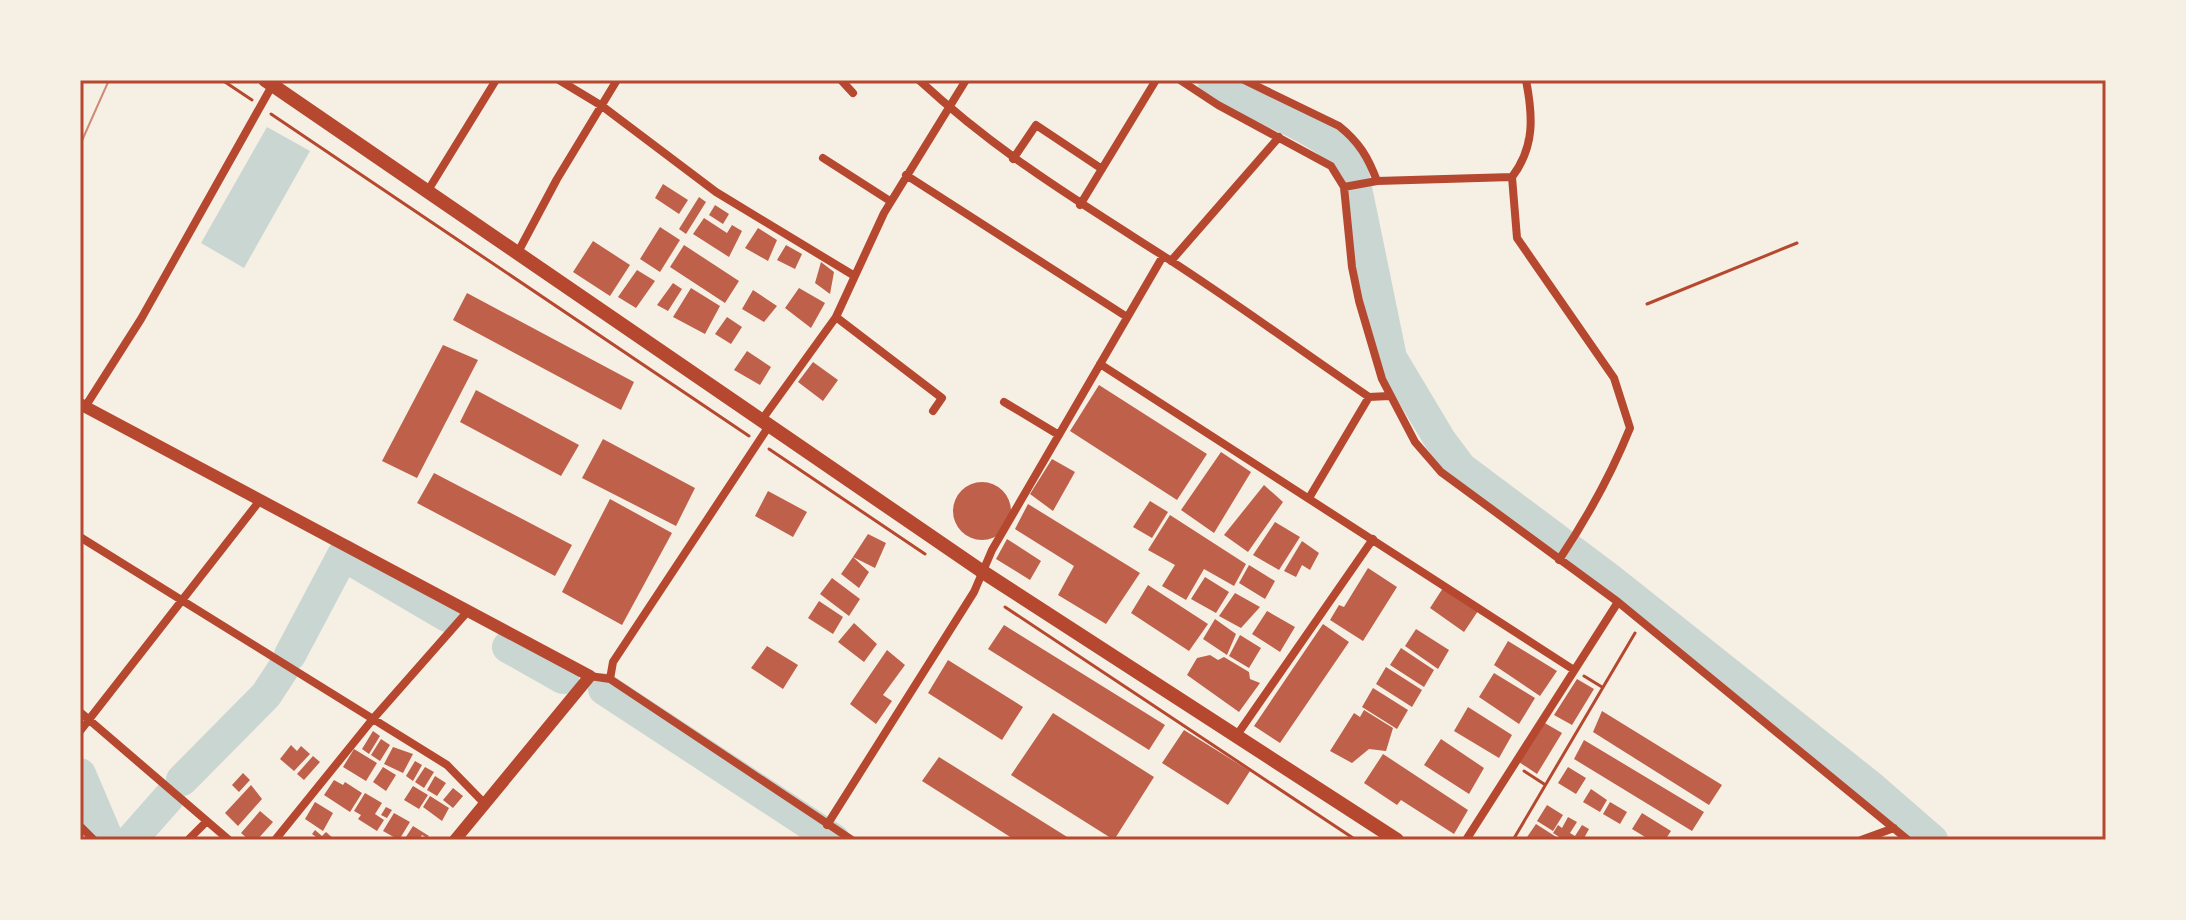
<svg xmlns="http://www.w3.org/2000/svg" width="2186" height="920" font-family="Ubuntu,sans-serif">
	<style>
		.water { fill: #c9d6d2 }
		.lines { fill: none; stroke-linecap: round; stroke-linejoin: round }
		.river { stroke: #c9d6d2; stroke-width: 32 }
		.building { fill: #bf614a }
		.path { stroke: #b5482f; stroke-width: 3 }
		.minor { stroke: #b5482f; stroke-width: 8 }
		.tertiary { stroke: #b5482f; stroke-width: 12 }
		.secondary { stroke: #b5482f; stroke-width: 14 }
		.tram { stroke: #cf8b77; stroke-width: 2 }
		.neatline { fill: none; stroke: #b5482f; stroke-width: 3 }
	</style>
	<rect width="100%" height="100%" fill="#f6efe4"/>
	<path class="water" d="M267 127 310 151 244 268 201 243Z"/>
	<g class="lines">
		<path class="river" d="M1213 80C1257 109 1312 123 1350 159L1391 358 1440 440 1461 468 1608 578 1871 787 1932 840
			M508 647 563 678
			M290 655 343 555 447 616
			M604 689 834 840
			M80 774 108 840
			M182 780 266 695 283 669
			M131 840 169 797"/>
	</g>
	<path class="building" d="M663 184 688 200 679 214 655 198Z
		M699 197 706 202 686 234 679 229Z
		M715 205 729 214 723 224 709 215Z
		M704 218 727 233 732 225 742 231 729 257 693 234Z
		M660 227 680 240 660 272 640 259Z
		M758 228 777 240 768 261 745 248Z
		M593 241 630 265 610 296 573 272Z
		M684 245 739 281 725 303 670 267Z
		M786 245 802 254 795 269 777 260Z
		M821 262 834 272 830 294 815 283Z
		M637 270 655 281 636 308 618 297Z
		M673 283 682 289 668 311 657 305Z
		M691 288 720 306 705 334 673 317Z
		M799 288 825 303 811 328 785 308Z
		M753 290 777 306 764 322 742 309Z
		M467 293 634 382 621 410 453 320Z
		M727 317 742 327 731 344 715 334Z
		M443 345 478 360 417 478 382 461Z
		M747 351 771 367 760 385 734 370Z
		M813 362 838 380 823 401 798 382Z
		M1099 385 1207 454 1177 500 1070 431Z
		M476 390 579 445 561 476 460 422Z
		M603 439 695 488 676 526 582 478Z
		M1221 452 1251 472 1214 533 1181 510Z
		M1052 459 1075 472 1053 511 1030 494Z
		M434 473 572 545 555 576 417 503Z
		M953 511a29 29 0 1 1 58 0a29 29 0 1 1-58 0Z
		M1264 485 1283 502 1248 552 1224 535Z
		M768 491 807 512 793 537 755 516Z
		M610 499 672 533 622 625 562 592Z
		M1150 501 1168 512 1152 538 1133 527Z
		M1028 504 1140 573 1106 624 1058 595 1074 566 1015 529Z
		M1170 515 1246 564 1234 586 1204 569 1186 600 1162 586 1175 565 1148 550Z
		M1275 522 1300 537 1279 570 1253 555Z
		M868 534 886 543 875 568 853 557Z
		M1007 539 1041 561 1030 580 996 559Z
		M1302 541 1319 553 1310 570 1302 565 1296 577 1284 571Z
		M853 557 869 572 859 588 841 574Z
		M1249 565 1275 581 1265 599 1239 583Z
		M1368 568 1397 587 1363 641 1330 620 1339 605 1344 607Z
		M1205 577 1229 592 1216 613 1191 599Z
		M832 578 860 599 849 616 820 594Z
		M1148 585 1208 624 1189 651 1131 613Z
		M1443 588 1478 611 1464 632 1430 608Z
		M1235 593 1260 607 1241 628 1219 616Z
		M819 601 843 617 833 634 808 618Z
		M1267 611 1295 627 1280 652 1252 634Z
		M1215 619 1236 634 1227 655 1203 639Z
		M854 623 877 644 864 662 838 642Z
		M1323 624 1349 642 1280 743 1254 726Z
		M1004 625 1165 725 1149 750 988 649Z
		M1416 629 1449 650 1438 669 1405 646Z
		M1240 635 1261 648 1249 668 1229 656Z
		M1508 641 1557 671 1540 696 1494 665Z
		M767 646 798 665 783 689 751 668Z
		M1401 648 1434 670 1424 687 1390 665Z
		M887 650 905 665 883 695 892 701 876 724 850 704Z
		M1210 655 1218 660 1224 657 1249 672 1250 679 1260 683 1239 712 1187 675 1197 658Z
		M948 660 1023 707 1002 740 928 693Z
		M1386 667 1422 690 1412 707 1376 684Z
		M1494 673 1535 698 1519 724 1479 697Z
		M1577 679 1594 689 1572 725 1554 715Z
		M1373 688 1408 710 1397 729 1362 707Z
		M1468 707 1512 735 1499 758 1454 731Z
		M1364 710 1393 728 1386 751 1369 749 1352 763 1330 751 1354 713 1360 717Z
		M1602 711 1722 785 1709 805 1593 732Z
		M1053 713 1154 777 1114 840 1011 775Z
		M1543 722 1562 733 1537 774 1519 762Z
		M1184 730 1250 771 1228 805 1162 763Z
		M373 731 380 736 369 754 362 749Z
		M381 739 390 745 380 761 371 755Z
		M1441 739 1484 768 1469 794 1424 765Z
		M1584 740 1704 812 1692 831 1574 759Z
		M291 745 297 751 301 746 310 754 294 771 280 759Z
		M393 747 413 754 403 773 384 764Z
		M354 749 377 763 366 781 343 767Z
		M1383 754 1468 810 1454 834 1401 800 1397 805 1364 783Z
		M313 756 320 762 304 780 297 774Z
		M939 757 1072 840H1015L922 781Z
		M415 761 422 765 413 781 406 776Z
		M383 767 396 775 386 791 373 782Z
		M425 767 434 772 424 788 415 782Z
		M1568 767 1586 778 1576 794 1558 783Z
		M243 773 250 780 239 792 232 785Z
		M435 776 446 783 437 796 427 790Z
		M334 780 343 785 345 782 362 793 350 812 324 795Z
		M251 785 262 799 238 826 225 813Z
		M413 786 428 795 419 809 404 800Z
		M453 788 463 796 453 808 443 800Z
		M1591 789 1607 800 1600 812 1583 802Z
		M365 793 382 803 375 814 384 820 377 831 358 819 361 815 354 811Z
		M430 796 449 808 442 821 423 807Z
		M315 802 333 813 323 831 305 819Z
		M1610 802 1627 812 1620 824 1603 814Z
		M1547 805 1563 815 1553 831 1537 821Z
		M386 807 392 810 387 818 381 815Z
		M260 811 273 822 257 840H249L241 833Z
		M394 813 410 822 399 840 383 831Z
		M1642 813 1671 831 1665 840H1650L1632 829Z
		M1568 817 1577 822 1570 833 1575 836 1582 825 1589 829 1583 840H1564L1553 833 1558 825 1562 828Z
		M1536 824 1561 840H1525Z
		M413 826 429 836 427 838 422 835 419 840H404Z
		M315 830 322 836 326 832 335 840H320L312 834Z"/>
	<g class="lines">
		<path class="path" d="M222 80 252 100
			M271 114 749 436
			M1647 304 1797 243
			M769 449 925 554
			M1005 607 1356 840
			M1584 676 1602 687
			M1524 771 1544 784
			M1513 840 1635 633"/>
		<path class="minor" d="M559 80 602 106 716 192 853 275
			M841 80 853 93
			M919 80C997 152 1074 199 1162 255 1232 300 1300 350 1369 397L1389 396
			M1180 80 1218 105 1331 166 1344 187 1352 267 1359 301 1382 379 1415 442 1441 472 1618 602 1908 840
			M1244 80 1339 126C1359 142 1368 157 1377 181
			M1526 80C1533 116 1535 147 1512 177L1517 238 1614 378 1630 428C1611 475 1587 518 1559 560
			M823 158 890 201
			M1013 159 1036 125 1102 169
			M906 175 1127 317
			M1344 187 1377 181 1512 177
			M427 192 496 80
			M1080 205 1156 80
			M517 254 557 179 617 80
			M1171 261 1279 137
			M836 317 942 398 933 411
			M1100 364 1574 670
			M1004 402 1059 435
			M85 407 141 319 273 84
			M761 421 836 317 884 213 966 80
			M1309 498 1369 397
			M80 537 447 765 486 805
			M590 676 610 679 852 840
			M610 679 613 662 769 426
			M80 712 229 840
			M80 731 261 499
			M1237 735 1373 539
			M827 825 974 592 992 550 1163 256
			M80 826 94 840
			M188 840 207 821
			M275 840 372 720 468 611
			M1466 840 1618 602
			M1861 840 1894 828"/>
		<path class="tertiary" d="M80 404 590 676 455 840"/>
		<path class="secondary" d="M265 80 983 572 1397 840"/>
		<path class="tram" d="M80 145 109 80"/>
	</g>
	<rect width="2186" height="920" fill="none" stroke="#f6efe4" stroke-width="164"/>
	<rect x="82" y="82" width="2022" height="756" class="neatline"/>
</svg>
